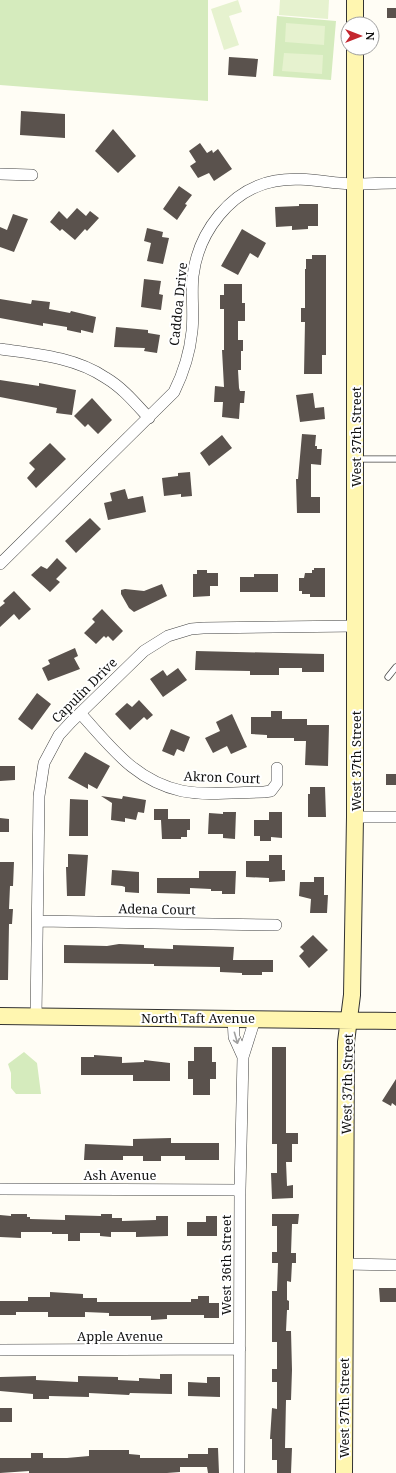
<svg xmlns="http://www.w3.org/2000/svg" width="396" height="1473" font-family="'Noto Serif',serif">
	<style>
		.green { fill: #d5ebbd }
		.pitch { fill: #e6f2cf }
		.building { fill: #5a524d }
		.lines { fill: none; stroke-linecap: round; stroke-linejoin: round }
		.lane-casing { stroke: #444; stroke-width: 7 }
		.street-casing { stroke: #444; stroke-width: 12 }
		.secondary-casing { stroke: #333; stroke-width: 18 }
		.lane { stroke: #fff; stroke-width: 5.5 }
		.street { stroke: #fff; stroke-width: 11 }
		.secondary { stroke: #fff6b0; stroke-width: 16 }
		.oneway { stroke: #a0a0a0 }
		.labels { text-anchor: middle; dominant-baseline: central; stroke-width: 4; stroke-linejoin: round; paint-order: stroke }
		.street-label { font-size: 13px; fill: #111; stroke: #fff }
	</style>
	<rect width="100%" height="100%" fill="#fffdf5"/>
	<path class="green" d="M0 0H208V101L0 85Z
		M277 16 336 21 331 80 273 76Z
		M24 1052 37 1063 41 1094H16L11 1088V1073L8 1064Z"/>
	<path class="pitch" d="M238 0 242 12 229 16 239 45 224 50 211 9Z
		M280 0H329L328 19 279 15Z
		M286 23 325 26 324 45 285 42Z
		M284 53 323 55 322 74 282 71Z"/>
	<path class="building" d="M387 8H396V18H387Z
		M229 57 258 59 256 77 228 75Z
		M21 111 65 114V138L20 135Z
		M113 129 136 156 118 173 95 151Z
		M200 143 207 153 212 150 213 153 218 149 232 169 214 181 209 173 198 178 190 166 196 162 189 151Z
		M179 186 192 195 185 204 187 205 177 220 163 209Z
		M299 204H318V226H308V229L292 230V226L276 227 275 207 299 206Z
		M77 208 86 216 90 211 99 218 87 231 85 229 75 240 62 229 60 231 50 222 59 211 67 219Z
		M13 214 28 219 14 252 0 247V227L7 230Z
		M147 228 163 232 162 237 169 238 163 264 147 261 151 243 144 241Z
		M242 229 266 243 258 258 250 253 238 275 221 266Z
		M312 255H326V355H322V374H304L305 322H301V308H305V269H306V259H312Z
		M144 279 161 281 159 294 163 295 161 310 141 307Z
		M224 284H242V303H245V321H238V340H243V351H241V370H238L239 388 240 391H245L244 403H240L239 419 222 417 223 402H214L215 386 224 387 222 350H224V309H220V295H224Z
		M0 299 31 304 32 300 50 302 49 309 70 313 71 311 96 317 93 333 81 330V333L67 330V327L43 323V326L0 318Z
		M116 327 148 330V333L160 335 157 353 144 351 145 348 114 347Z
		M0 380 39 386V383L76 390 72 415 56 413 57 408 0 397Z
		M313 393 315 408 324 407 325 419 300 422 296 395Z
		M92 398 112 420 98 434 88 424 85 427 74 416Z
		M302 434 316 435 315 446H317V449H322L321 465 311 464V497H320V513H297L296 479H298Z
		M222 435 232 448 209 466 200 453Z
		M50 443 66 459 36 488 27 478 35 469 29 463Z
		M190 472 192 496 181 497V494L164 496 162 478 178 476V473Z
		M125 489 128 499 143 496 146 512 108 520 104 503 112 501 110 493Z
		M90 518 101 529 76 553 65 541Z
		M57 558 67 568 56 579 60 582 50 592 31 575 41 566 47 569Z
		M314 568H325V597H310V594H302V591H299V578H304L305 573H312V570H314Z
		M197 570H207V573H218V586H210V596L193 597V574H197Z
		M254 574H278V592H240V577H254Z
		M162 584 167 596 134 612 129 608 121 594V590L125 589 144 591Z
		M14 591 31 609 19 620 14 614 0 627V607L5 603 3 601Z
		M102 609 123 631 113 641 108 636 106 638 104 636 96 644 84 633 95 622 92 619Z
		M75 648 78 656 74 658 80 669 48 681 42 668 50 664 48 660Z
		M196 651 324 654V672H302V668H279V675H250V671L195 670Z
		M178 668 187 680 163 697 150 679 163 670 167 676Z
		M37 693 51 704 32 730 18 719Z
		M139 700 153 715 147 720 144 717 130 730 115 714 127 703 132 707Z
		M271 711H282V719H307V725H329L328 766 305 765 306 741H294V738H267V735L251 734V717H271Z
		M232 714 247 747 231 754 227 746 213 753 205 738 220 731 216 722Z
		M171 729 190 737 184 752 177 749 174 756 162 751Z
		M85 752 110 766 97 789 88 784V789L68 778Z
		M0 766H15V780L0 781Z
		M386 774H396V785H386Z
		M310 787H325L326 817H308V794H310Z
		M101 796 122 799 123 796 146 800 144 813 138 812 136 820 125 818V822L111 820 112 803Z
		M70 799 88 800V836H69Z
		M154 809H168V819H190V830H187V837H181V839H162L161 820H154Z
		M223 812H236L235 839 223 838V834H208L209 813 223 814Z
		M269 812H282V838L271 837V841H260V836H254V820H269Z
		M0 818 9 819V832H0Z
		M68 854 88 855 85 896H67L66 867H68Z
		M269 855H282V870H285V881L269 882V878L246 877V861H269Z
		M0 862H14L13 886H10L9 909H13L12 924H9L8 980H0Z
		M112 870 139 872V893L125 892V887L122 886 111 885Z
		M199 871H236L235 894H222V891H211V889L190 888V894L157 893V878H199Z
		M314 877H324V895H328L327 913H310L311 899 299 896 300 882H314Z
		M313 935 328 950 309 968 299 956 304 951 300 947Z
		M119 944 144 945V948L173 949V945L234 947 233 960H273V972H262V975H242V973L220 972V967L154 966V964L64 963V945L107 946Z
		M194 1047H212V1062H216V1079H210V1095H193V1079H188V1061H194Z
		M272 1047H286V1133H298V1144H292V1162H286L287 1186 293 1185V1198L272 1199 271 1173H277V1144H272Z
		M94 1055 122 1057V1063L144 1062V1060L170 1063V1081H133V1075H81V1057H94Z
		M396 1079V1106L392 1103 391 1106 382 1101Z
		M171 1138V1143H219V1160H185V1156H161V1161H143V1156H123V1160H84L85 1144 133 1146V1139Z
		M11 1214H27V1217H30V1219L65 1220V1215L101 1216V1214H112V1218H122V1221L156 1220V1216H168V1236L136 1237V1232H111V1237L100 1236V1233H80V1241H68V1234H52V1232H21V1238L0 1237V1215L11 1216Z
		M272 1214H299L298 1224H292L291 1253H296V1263H292L291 1282 287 1281V1300L289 1301V1310H287L286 1331H291L292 1370 291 1400H286L285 1448H292L291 1473H277V1460H272V1439H270L272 1408 277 1409V1382H272V1369H277V1342H272V1291H277L278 1263H272V1252H277V1226H272Z
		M206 1216H217V1236H187V1222H206Z
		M379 1288H396V1302H380Z
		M50 1292 83 1294V1298H97V1302H191V1299H198V1296H209V1303H219V1318H204V1315H167V1319L151 1320V1316H109V1313L85 1312V1317H48V1312H16V1315H0V1301H28V1297H50Z
		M160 1374H172V1394L130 1393 129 1395 89 1393V1397L49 1396V1399H33V1394L0 1391V1377L36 1376V1380L78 1382V1376L118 1377V1380L139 1381V1378L160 1379Z
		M207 1377H220V1397L188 1396V1382L207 1383Z
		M0 1408H12V1422H0Z
		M208 1448H218L219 1473H208L207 1467H180V1472L167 1473H29V1471L0 1473V1458H31V1453H43V1458H67L89 1456V1450H129V1454L140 1455V1458H188V1454H208Z"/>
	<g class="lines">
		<defs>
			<path id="lane" d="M356 459H396
				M388 677 396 667"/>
			<path id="street" d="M0 174 32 175
				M0 349C36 354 75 357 106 378 123 388 136 404 149 418
				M0 564 174 392C183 374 190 351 192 331 194 313 191 294 193 276 198 233 230 189 275 181 301 176 327 183 353 184 368 184 382 183 396 183
				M80 713C111 747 135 781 182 791 208 796 238 792 264 792L271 791 277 783V768
				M355 817H396
				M39 921 276 925
				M36 1017 39 796 44 763 59 735 71 722 144 651 168 636 191 629 203 628 356 626
				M233 1018 234 1037 243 1057
				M0 1189 240 1190
				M345 1264 396 1265
				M0 1350 240 1349
				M239 1473 240 1190 243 1057 255 1019"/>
			<path id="secondary" d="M355 24V0
				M0 1016 396 1021
				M344 1473 346 1042 352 995 355 817V48"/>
		</defs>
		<use href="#lane" class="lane-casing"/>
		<use href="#street" class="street-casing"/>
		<use href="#secondary" class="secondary-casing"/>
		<use href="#lane" class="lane"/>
		<use href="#street" class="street"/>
		<use href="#secondary" class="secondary"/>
	</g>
	<defs><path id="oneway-shaft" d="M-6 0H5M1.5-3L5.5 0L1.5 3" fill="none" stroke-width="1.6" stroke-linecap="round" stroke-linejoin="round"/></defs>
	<use class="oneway" href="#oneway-shaft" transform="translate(236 1038) rotate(74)"/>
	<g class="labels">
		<g class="street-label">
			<text transform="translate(178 304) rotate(-84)">Caddoa Drive</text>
			<text transform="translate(356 437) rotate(-90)">West 37th Street</text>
			<text transform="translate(84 690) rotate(-45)">Capulin Drive</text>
			<text transform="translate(356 761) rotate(-90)">West 37th Street</text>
			<text transform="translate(222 777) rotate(2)">Akron Court</text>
			<text transform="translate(157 909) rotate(1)">Adena Court</text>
			<text x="198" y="1018">North Taft Avenue</text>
			<text transform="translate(347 1084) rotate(-89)">West 37th Street</text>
			<text x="120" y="1175">Ash Avenue</text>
			<text transform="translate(226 1265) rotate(-90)">West 36th Street</text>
			<text x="120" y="1336">Apple Avenue</text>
			<text transform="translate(344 1408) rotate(-90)">West 37th Street</text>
		</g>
	</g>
	<g transform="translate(360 36) rotate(90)"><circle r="19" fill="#ffffff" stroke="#a0a0a0"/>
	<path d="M0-3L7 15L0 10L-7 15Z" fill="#c4262e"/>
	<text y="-6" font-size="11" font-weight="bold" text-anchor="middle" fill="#111111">N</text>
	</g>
</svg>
